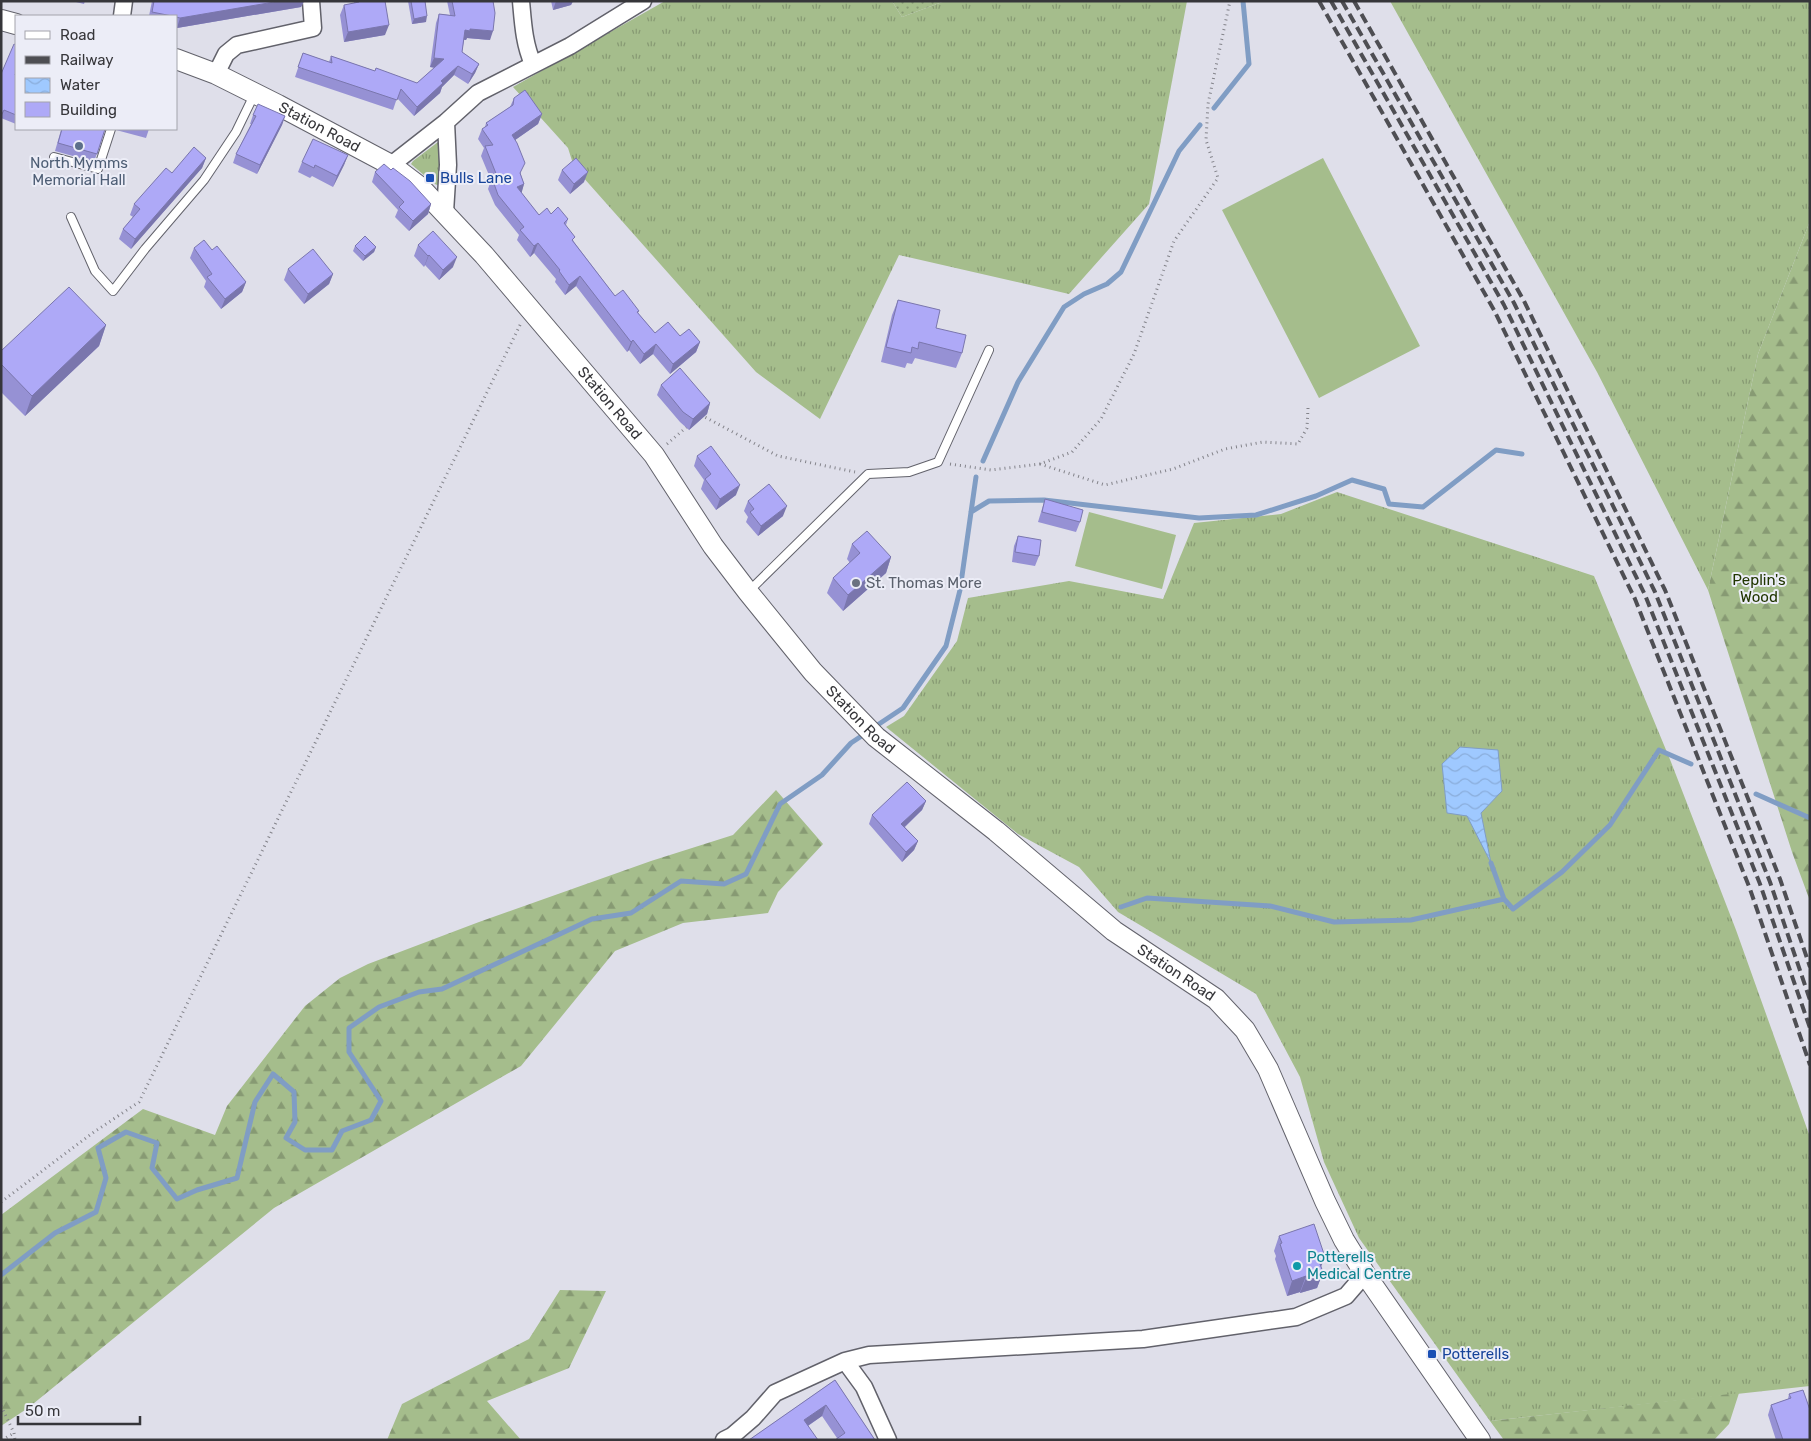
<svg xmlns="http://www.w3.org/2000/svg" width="1811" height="1441" font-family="Rubik,sans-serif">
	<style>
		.grass { fill: url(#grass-tufts) }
		.forest { fill: url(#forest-firs) }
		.garden { fill: url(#garden-dots) }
		.pitch { fill: #a5bd8c }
		.water { fill: url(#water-waves); stroke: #809dc4 }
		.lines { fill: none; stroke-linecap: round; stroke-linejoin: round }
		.stream { stroke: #809dc4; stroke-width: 5 }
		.service-casing { stroke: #62626b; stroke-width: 10 }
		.minor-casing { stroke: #62626b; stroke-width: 19 }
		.tertiary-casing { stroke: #62626b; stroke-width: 22 }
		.path { stroke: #83838a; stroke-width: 3; stroke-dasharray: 1 4; stroke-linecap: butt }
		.service { stroke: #fff; stroke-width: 8 }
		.minor { stroke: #fff; stroke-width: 16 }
		.tertiary { stroke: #fff; stroke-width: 20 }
		.rail { stroke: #4e4e53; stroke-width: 4; stroke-dasharray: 10 5; stroke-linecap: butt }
		.wall { fill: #9691d4 }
		.shaded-wall { fill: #7a76ad }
		.building { fill: #aea9f7; stroke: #7a76ad }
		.service-dot { fill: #5c6f8a; stroke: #ecedf7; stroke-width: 2 }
		.transit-dot { fill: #1a4fb4; stroke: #ecedf7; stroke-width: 2 }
		.worship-dot { fill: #6b7280; stroke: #ecedf7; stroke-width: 2 }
		.culture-dot { fill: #0f9aa8; stroke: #ecedf7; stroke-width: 2 }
		.labels { text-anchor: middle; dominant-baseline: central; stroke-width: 4; stroke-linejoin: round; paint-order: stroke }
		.street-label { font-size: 15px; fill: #36363a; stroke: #ecedf7 }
		.service-label { font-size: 15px; fill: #4e5e75; stroke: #ecedf7 }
		.transit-label { font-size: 15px; fill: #164399; stroke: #ecedf7; text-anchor: start }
		.park-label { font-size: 15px; fill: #213600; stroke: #ecedf7 }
		.worship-label { font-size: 15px; fill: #5b616d; stroke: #ecedf7; text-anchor: start }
		.culture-label { font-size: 15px; fill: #0d838f; stroke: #ecedf7; text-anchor: start }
	</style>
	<defs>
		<pattern id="grass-tufts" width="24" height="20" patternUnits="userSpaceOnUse" patternTransform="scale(1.25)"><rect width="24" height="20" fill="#a5bd8c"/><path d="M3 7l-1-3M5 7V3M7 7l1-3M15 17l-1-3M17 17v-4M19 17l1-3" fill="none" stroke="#879a73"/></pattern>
		<pattern id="forest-firs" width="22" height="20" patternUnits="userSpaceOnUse" patternTransform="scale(1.25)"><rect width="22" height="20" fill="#a5bd8c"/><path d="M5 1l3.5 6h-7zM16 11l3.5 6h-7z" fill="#879a73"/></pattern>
		<pattern id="garden-dots" width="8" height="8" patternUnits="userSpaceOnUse" patternTransform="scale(1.25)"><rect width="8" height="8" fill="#a5bd8c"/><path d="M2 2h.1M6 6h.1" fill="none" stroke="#879a73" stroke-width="1.8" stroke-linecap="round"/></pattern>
		<pattern id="water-waves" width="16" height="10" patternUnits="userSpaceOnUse" patternTransform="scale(1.25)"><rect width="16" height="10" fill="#9fc9ff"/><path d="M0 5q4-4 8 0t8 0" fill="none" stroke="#8aaddb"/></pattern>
	</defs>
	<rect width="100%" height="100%" fill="#dfdfea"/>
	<path class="grass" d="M665 1H892L902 17 945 1H1187L1149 204 1069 294 899 255 820 419 756 372 574 167 568 148 513 87Z
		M1390 1H1810V221L1758 354 1708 590 1597 372Z
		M438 142 441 143 440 184 437 185 433 183 436 180 428 173 425 176 411 164 413 161Z
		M1337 492 1594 576 1671 762 1736 930 1810 1137V1386L1490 1421 1359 1238 1324 1162 1300 1077 1256 994 1118 912 1079 867 1018 834 886 727 904 716 957 641 968 598 1069 581 1163 599 1194 523 1281 514Z"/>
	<path class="forest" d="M1810 221V901L1792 852 1708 590 1758 354Z
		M776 790 823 844 778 892 768 913 683 923 615 951 521 1066 274 1208 28 1408 1 1426V1215L143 1109 215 1135 227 1106 305 1006 340 978 368 964 479 922 651 861 733 835Z
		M560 1290 606 1291 569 1368 487 1401 521 1440H387L402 1404 529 1339Z
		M1739 1393 1729 1424 1714 1440H1504L1490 1421Z"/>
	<path class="garden" d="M892 1H945L902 17Z"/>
	<path class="pitch" d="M1323 158 1420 346 1319 398 1222 210Z
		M1089 512 1176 535 1162 589 1075 566Z"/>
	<path class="water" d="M1460 747 1498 750 1502 791 1481 813 1491 863 1467 816 1447 813 1442 764Z"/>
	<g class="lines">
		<path class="stream" d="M1214 108 1249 64 1243 1
			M983 461 1018 382 1064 307 1084 294 1107 284 1121 272 1179 151 1200 125
			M971 512 989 501 1044 500 1199 518 1256 515 1316 496 1352 480 1384 489 1389 504 1423 507 1496 450 1522 454
			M873 728 903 708 946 646 960 590 976 477
			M1756 794 1810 818
			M1491 863 1504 899 1513 909 1562 872 1610 825 1659 750 1691 764
			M1121 907 1147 898 1270 906 1334 922 1411 920 1504 899
			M1 1275 55 1233 96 1212 106 1178 98 1148 126 1132 157 1143 152 1168 177 1199 197 1190 237 1178 255 1102 273 1074 294 1092 295 1122 286 1138 305 1150H332L342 1131 371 1120 381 1101 349 1052V1028L379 1007 419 992 442 989 592 919 631 913 681 881 724 884 746 874 780 804 822 775 851 743 866 733"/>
		<defs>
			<path id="service" d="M54 157 98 169 111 129
				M71 217 95 271 113 291 145 249 204 180 236 132 254 95
				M748 592 868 474 909 472 938 462 989 350"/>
			<path id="minor" d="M521 1C523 23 524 44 533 64
				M122 16 124 1
				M216 74 226 54 237 45 313 28 311 1
				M391 165 446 122 478 93 570 46 643 1
				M445 212 448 165 446 122
				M845 1361 864 1387 888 1440
				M724 1440 732 1436 753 1418 775 1393 845 1361 869 1355 1143 1339 1296 1317 1346 1296 1365 1274"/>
			<g id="tertiary">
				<path d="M1 20 16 24"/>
				<path id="s1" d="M176 59 216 74 278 105 391 165 420 187 484 255 654 455 713 546 748 592 813 672 876 737 996 831 1114 931 1216 999 1245 1030 1268 1069 1325 1201 1344 1240 1365 1274 1480 1440"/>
			</g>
		</defs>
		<use href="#service" class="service-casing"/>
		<use href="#minor" class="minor-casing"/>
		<use href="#tertiary" class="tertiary-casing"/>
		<path class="path" d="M701 415 778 456 855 472
			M667 444 689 425
			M950 464 991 470 1040 464 1072 452 1101 419 1134 354 1174 241 1218 178 1206 140 1208 104 1230 1
			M1040 464 1105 485 1173 469 1225 449 1263 442 1298 444 1307 428 1308 408
			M1 1202 94 1132 139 1102 521 323
			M1 1406 14 1433 15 1440
			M2 1440 14 1433"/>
		<use href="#service" class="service"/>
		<use href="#minor" class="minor"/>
		<use href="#tertiary" class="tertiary"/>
		<path class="rail" d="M1319 1 1494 310 1635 599 1750 889 1810 1065
			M1331 1 1504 305 1645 595 1760 884 1810 1028
			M1342 1 1514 303 1655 592 1770 882 1810 1000
			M1354 1 1524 301 1665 590 1780 879 1810 967"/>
	</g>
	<path class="wall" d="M72 1H85L84 4Z
		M152 1H304L301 7 177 28 176 16H149Z
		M354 1H385V35L344 42 340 15 344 5 354 3Z
		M408 1H425L426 22 412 24Z
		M447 1H493L490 40 467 38 466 40H464L462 52 479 64 475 73 468 84 454 75 442 87 440 93 414 116 397 98 393 110 295 77 303 53 329 62 331 56 375 71 417 83 434 68 430 67 436 23 439 14 450 15Z
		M549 1H573L571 5 553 10 551 1 549 2Z
		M1 74 16 75V124L1 118Z
		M514 98 542 114 538 124 515 140 521 175 524 184 521 193 539 215 551 214 568 219 566 225 574 242 615 296 639 311 638 313 655 333 680 336 700 342 696 352 670 374 653 354 640 364 629 350 627 352 576 286 565 295 555 282 556 279 534 253 530 257 517 240 519 235 495 205 488 189 491 180 481 156 484 148 478 139 482 129 485 127 486 123 510 107Z
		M253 115 285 116 282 125 257 174 233 163 236 154 251 124H250Z
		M59 129H105L94 162 55 151 61 130Z
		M116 129H149L146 138 116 130Z
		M348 155 344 165 333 187 312 176 310 178 298 172 302 162Z
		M206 158 202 168 131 249 119 239 123 229 133 217 130 215 134 204 172 173Z
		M391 170 431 204 428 214 409 231 395 217 398 210 372 182 375 172Z
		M562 170 584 182 570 194 558 180Z
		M418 245 453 267 439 280 425 265 424 267 414 256Z
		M355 246 376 247 374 252 363 261 353 251Z
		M194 248 212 250 246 282 242 292 221 309 204 287 206 281 190 258Z
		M288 269 333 274 329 284 304 304 284 280Z
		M898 300 936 328 962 353 956 368 915 358 912 364 907 363 905 368 881 362 892 315Z
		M106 325 99 346 25 416 1 392V351Z
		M661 385 710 403 707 414 689 430 680 422 657 395Z
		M697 456 736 495 716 510 701 489 704 480 694 466Z
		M1045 499 1080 522 1076 532 1038 522Z
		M748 501 783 516 758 536 746 522 748 517 744 511Z
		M1018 536 1039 556 1035 566 1012 562 1014 546Z
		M852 544 891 557 886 573 843 611 827 593 833 578 850 563 847 559Z
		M926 801 922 810 905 827 918 841 914 850 902 862 869 824 872 815Z
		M1279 1236 1321 1267 1323 1272 1317 1288 1300 1293V1292L1287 1296 1275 1259 1276 1256 1274 1251Z
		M835 1380 875 1440 837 1438 822 1416 808 1426 749 1440Z
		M1789 1394 1810 1440H1776L1768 1415 1771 1405 1788 1399Z"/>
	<path class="shaded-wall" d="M280 1H304L301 7 177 28 180 18Z
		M556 1H573L571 5 553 10Z
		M427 16 426 22 412 24 414 19Z
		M389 25 385 35 344 42 348 32Z
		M470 29 493 31 490 40 467 38 466 40 462 39 465 30Z
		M434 58 444 59 440 68 430 67Z
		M479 64 475 73 468 84 472 74Z
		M458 66 454 75 442 87 440 93 414 116 417 107 441 81Z
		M542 114 538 124 508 145 512 135Z
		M285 116 282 125 257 174 260 165Z
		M348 155 344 165 333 187 337 176Z
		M206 158 202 168 131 249 135 239Z
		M588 172 584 182 570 194 574 184Z
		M524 184 521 195 517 187Z
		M431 204 428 214 409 231 413 221Z
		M538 243 534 253 530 257 534 246Z
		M376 247 374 252 363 261 365 256Z
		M429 255 425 265 424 267 428 256Z
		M457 257 453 267 439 280 443 270Z
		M333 274 329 284 304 304 308 294Z
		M580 276 576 286 565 295 569 285Z
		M246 282 242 292 221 309 225 299Z
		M106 325 99 346 25 416 32 396Z
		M633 340 629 350 627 352 631 342Z
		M700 342 696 352 670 374 673 364Z
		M656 344 653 354 640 364 644 354Z
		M710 403 707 414 689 430 693 419Z
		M740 485 736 495 716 510 720 499Z
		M787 506 783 516 758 536 761 526Z
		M891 557 886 573 843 611 848 595Z
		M926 801 922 810 898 833 901 824Z
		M918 841 914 850 902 862 906 852Z
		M1325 1257 1319 1272 1318 1259Z
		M1323 1272 1317 1288 1300 1293 1306 1278Z
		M1306 1276 1300 1292 1287 1296 1292 1281Z
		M826 1405 822 1416 800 1431 804 1420Z"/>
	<path class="building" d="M154 1H280L180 18 176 17V16H172L152 12Z
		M359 1H385L389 25 348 32 344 5 359 2Z
		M411 1H425L427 16 414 19Z
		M452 1H493L495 13 493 31 470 29V31L465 30 462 52 479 64 472 74 458 66 441 81 443 83 417 107 401 89 397 100 298 67 303 53 332 63 331 56 375 71 376 68 417 83 444 59 434 58 439 14 455 16Z
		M14 44 16 45V72L15 75H16V115L4 110 1 116V74Z
		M525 90 542 114 512 135 517 143 525 163 520 173 524 184 517 187 539 215 547 208 551 214 558 207 568 219 564 223 575 237 572 240 615 296 623 290 639 311 637 312 655 333 668 322 680 336 689 329 700 342 673 364 656 344 644 354 633 340 631 342 580 276 569 285 559 271 560 270 538 243 534 246 520 230 524 227 498 195 492 178 497 176 485 146 493 145 482 129 488 125 486 123 513 105 514 98Z
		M258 104 285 116 260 165 236 154 256 116 253 115Z
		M62 129H105L97 154 58 143Z
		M313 139 348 155 337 176 315 165 314 168 302 162Z
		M194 147 206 158 135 239 123 229 140 209 134 204 166 168 172 173Z
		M576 158 588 172 574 184 562 170Z
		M384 164 391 170 393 168 410 181 431 204 413 221 399 207 404 202 375 172Z
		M433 231 457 257 443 270 429 255 428 256 418 245Z
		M365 236 376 247 365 256 355 246Z
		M204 240 212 250 217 246 246 282 225 299 207 277 212 274 194 248Z
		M313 249 333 274 308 294 288 269Z
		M69 287 106 325 32 396 1 364V351Z
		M898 300 940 310 936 328 966 335 962 353 919 342 918 349 912 347 911 353 886 347Z
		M680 368 710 403 693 419 683 412 661 385Z
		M711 446 740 485 720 499 705 479 711 474 697 456Z
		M769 484 787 506 761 526 750 512 754 509 748 501Z
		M1045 499 1083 510 1080 522 1042 512Z
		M867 531 891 557 848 595 833 578 860 553 852 544Z
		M1018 536 1041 540 1039 556 1015 552Z
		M907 782 926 801 901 824 918 841 906 852 872 815Z
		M1314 1224 1325 1257 1318 1259 1323 1272 1306 1278V1276L1292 1281 1280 1244 1282 1243 1279 1236Z
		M835 1380 875 1440H835L845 1433 826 1405 804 1420 818 1440H749Z
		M1803 1390 1810 1410V1440H1783L1771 1405 1791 1398 1789 1394Z"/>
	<circle class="service-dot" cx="79" cy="146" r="5"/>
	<g class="transit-dot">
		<rect x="425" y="173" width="10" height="10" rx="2.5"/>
		<rect x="1427" y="1349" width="10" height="10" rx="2.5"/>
	</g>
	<circle class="worship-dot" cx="856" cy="583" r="5"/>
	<circle class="culture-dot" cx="1297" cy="1266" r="5"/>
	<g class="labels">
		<g class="street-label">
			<text stroke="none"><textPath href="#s1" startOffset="159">Station Road</textPath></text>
			<text stroke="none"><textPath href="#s1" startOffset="564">Station Road</textPath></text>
			<text stroke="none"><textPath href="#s1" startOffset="969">Station Road</textPath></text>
			<text stroke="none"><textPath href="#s1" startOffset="1374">Station Road</textPath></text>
		</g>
		<g class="service-label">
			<text x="79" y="163">North Mymms<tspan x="79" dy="17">Memorial Hall</tspan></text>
		</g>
		<g class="transit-label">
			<text x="440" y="178">Bulls Lane</text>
			<text x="1442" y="1354">Potterells</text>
		</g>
		<g class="park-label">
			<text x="1759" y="580">Peplin's<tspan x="1759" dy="17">Wood</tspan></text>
		</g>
		<g class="worship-label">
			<text x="866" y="583">St. Thomas More</text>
		</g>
		<g class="culture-label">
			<text x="1307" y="1257">Potterells<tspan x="1307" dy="17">Medical Centre</tspan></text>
		</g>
	</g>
	<rect width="1811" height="1441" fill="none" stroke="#36363a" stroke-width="5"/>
	<rect x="15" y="15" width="162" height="115" fill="#ecedf7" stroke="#a3a4ab"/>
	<rect x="25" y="31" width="25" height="8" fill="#ffffff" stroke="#a3a4ab"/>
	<text x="60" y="40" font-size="15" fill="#36363a">Road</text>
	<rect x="25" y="56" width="25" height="8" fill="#4e4e53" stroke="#a3a4ab"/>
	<text x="60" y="65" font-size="15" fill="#36363a">Railway</text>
	<rect x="25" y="78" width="25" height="15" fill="url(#water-waves)" stroke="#a3a4ab"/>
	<text x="60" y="90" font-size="15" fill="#36363a">Water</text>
	<rect x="25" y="102" width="25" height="15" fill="#aea9f7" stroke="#a3a4ab"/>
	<text x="60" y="115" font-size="15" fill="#36363a">Building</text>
	<path d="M18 1416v8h122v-8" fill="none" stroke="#36363a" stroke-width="2.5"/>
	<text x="25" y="1416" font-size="15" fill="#36363a" stroke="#ecedf7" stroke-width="4" paint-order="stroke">50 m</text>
</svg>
